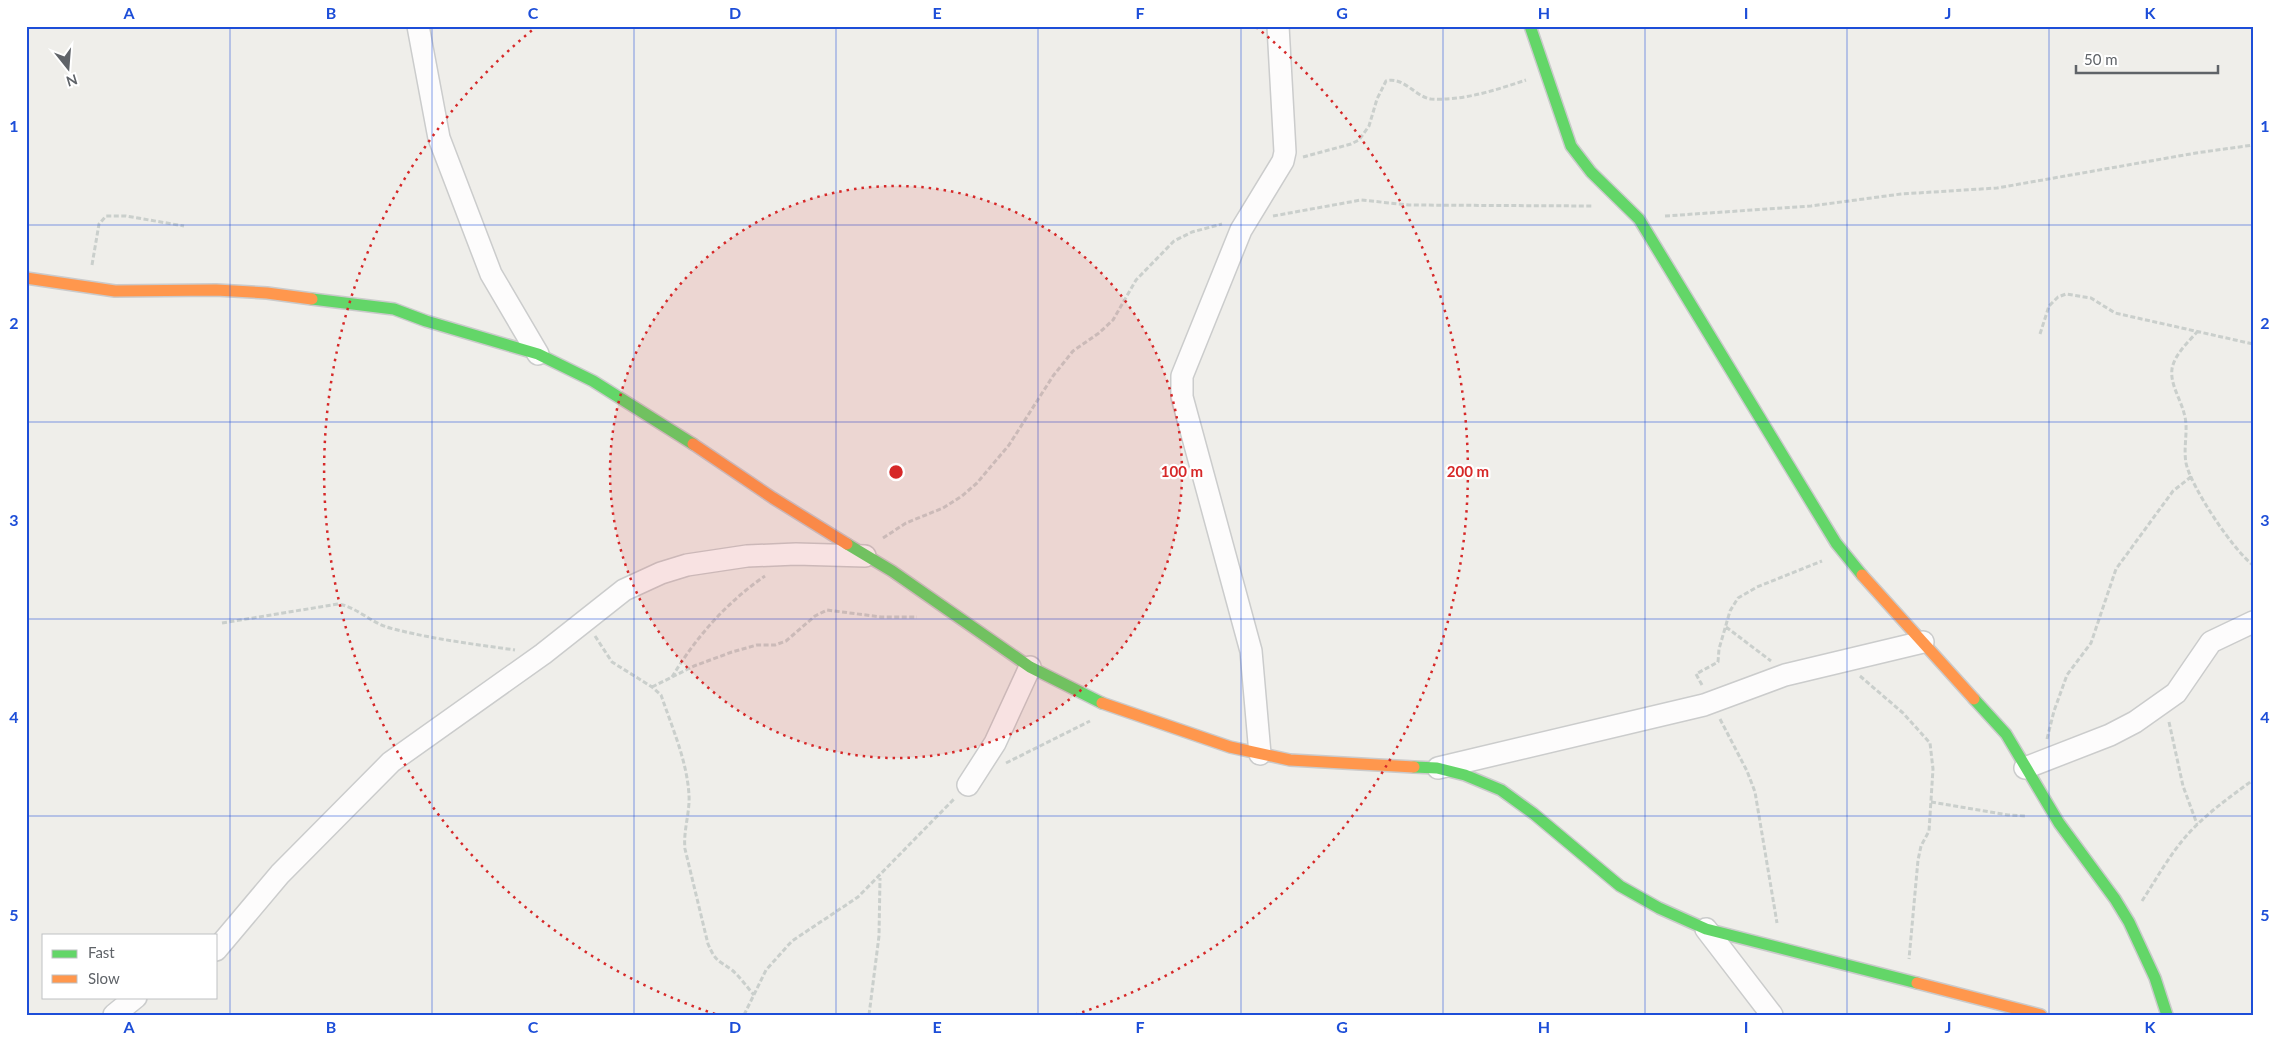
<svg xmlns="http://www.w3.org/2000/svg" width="2279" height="1041" font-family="Lato,sans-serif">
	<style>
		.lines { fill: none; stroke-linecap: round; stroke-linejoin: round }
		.street-casing { stroke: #cbcccc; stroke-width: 24 }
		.fast-casing { stroke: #cacacb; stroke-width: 14 }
		.slow-casing { stroke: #cacacb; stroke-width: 14 }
		.path { stroke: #cacfcc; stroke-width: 3; stroke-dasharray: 5 2.5; stroke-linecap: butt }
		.street { stroke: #fdfcfc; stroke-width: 21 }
		.fast { stroke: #63d668; stroke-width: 11 }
		.slow { stroke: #ff974d; stroke-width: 11 }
		.grid { fill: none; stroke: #1d4ed8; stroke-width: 1; stroke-opacity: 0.55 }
		.ring { fill: none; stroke: #d62828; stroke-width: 2.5; stroke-dasharray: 2.5 5 }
		.centre { fill: #d62828; stroke: #fff; stroke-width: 2.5 }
		.ring-label { font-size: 15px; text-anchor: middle; font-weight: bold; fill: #d62828; stroke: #fff; stroke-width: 4.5; stroke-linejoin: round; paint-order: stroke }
		.neatline { fill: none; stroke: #1d4ed8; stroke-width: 2 }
		.grid-label { font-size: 16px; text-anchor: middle; font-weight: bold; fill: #1d4ed8 }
	</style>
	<rect width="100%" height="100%" fill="#efeeea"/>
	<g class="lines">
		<defs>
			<path id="street" d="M418 26 439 138 491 274 538 354
				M1260 754 1251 651 1182 397V376L1241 230 1283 161 1285 152 1278 26
				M1438 768 1704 705 1785 675 1923 642
				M2025 768 2110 735 2135 722 2176 693 2211 642 2253 622
				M968 785 995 743 1030 667
				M1706 929 1772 1015
				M216 950 280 874 391 762 543 654 624 590 661 573 687 565 747 556 796 554 865 556
				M114 1015 136 997"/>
			<path id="fast" d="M1530 26 1571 146 1591 172 1639 219 1836 543 1862 575
				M312 299 394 309 426 321 538 354 593 381 693 444
				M847 544 892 571 1030 667 1102 703
				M1974 699 2006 734 2059 823 2115 899 2129 922 2155 978 2167 1015
				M1414 767 1437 768 1465 775 1501 790 1534 814 1620 886 1659 908 1706 929 1917 983"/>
			<path id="slow" d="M26 278 115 291 216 290 267 293 312 299
				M693 444 773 498 847 544
				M1862 575 1974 699
				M1102 703 1230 747 1290 760 1414 767
				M1917 983 2041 1015"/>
		</defs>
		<use href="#street" class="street-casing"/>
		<use href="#fast" class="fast-casing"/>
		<use href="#slow" class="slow-casing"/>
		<path class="path" d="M1303 157 1351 144 1359 140 1369 126 1377 99 1386 81C1404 76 1415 97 1431 99 1463 101 1496 90 1526 80
			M1273 216 1361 200 1409 205 1592 206
			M1665 216 1811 206 1901 194 1997 188 2196 153 2253 145
			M92 265 99 224 106 216H126L184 226
			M2198 331C2189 341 2174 355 2172 369 2170 384 2180 398 2184 413 2189 429 2183 446 2186 463 2191 487 2233 550 2253 565
			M2040 334 2049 306 2058 297 2066 294 2091 298 2115 313 2253 344
			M883 538 906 523 943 508 962 496 977 483 1009 445 1053 376 1073 351 1099 333 1113 320 1136 280 1174 241 1192 232 1222 224
			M222 623 338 604C357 607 371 623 390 628 431 639 473 644 515 650
			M1726 627 1771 661
			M595 636 612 662 652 687 661 695C672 727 687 761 689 795 690 813 683 831 685 849L708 944C716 962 717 959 732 970 740 977 747 987 754 995
			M1860 676 1903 713 1930 743 1933 769 1929 831 1921 846 1918 860 1909 959
			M672 677C696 637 727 602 765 576
			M1702 685 1696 674 1718 662 1719 649 1730 611 1738 598 1757 587 1822 561
			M652 687 694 666 732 652 757 645H775L786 641 815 616 827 610 881 617H917
			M1720 719 1747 771 1755 792 1777 923
			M2169 722 2183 786 2197 824
			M2047 739 2054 711 2067 675 2091 643 2116 569 2173 491 2192 476
			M1006 763 1090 721
			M1931 802 2008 815 2027 816
			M2142 901C2157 878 2170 854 2188 834 2207 813 2230 797 2253 780
			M744 1015 766 970 792 941 858 897 954 799
			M869 1015 879 936 880 878"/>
		<use href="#street" class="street"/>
		<use href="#fast" class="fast"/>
		<use href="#slow" class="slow"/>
	</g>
	<path class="grid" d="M230 26V1015M432 26V1015M634 26V1015M836 26V1015M1038 26V1015M1241 26V1015M1443 26V1015M1645 26V1015M1847 26V1015M2049 26V1015M26 225H2253M26 422H2253M26 619H2253M26 816H2253"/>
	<circle cx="896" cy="472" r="286" fill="#d62828" fill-opacity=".12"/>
	<g class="ring">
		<circle cx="896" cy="472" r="286"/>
		<path d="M715 1014A572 572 0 0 1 536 27M1256 27A572 572 0 0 1 1077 1014"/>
	</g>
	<circle cx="896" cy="472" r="8" class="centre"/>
	<g class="ring-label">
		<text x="1182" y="477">100 m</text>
		<text x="1468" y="477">200 m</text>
	</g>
	<rect width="2279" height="1041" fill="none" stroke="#ffffff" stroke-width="55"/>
	<rect x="42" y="934" width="175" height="65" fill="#ffffff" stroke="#bfc1c3"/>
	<rect x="52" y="950" width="25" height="8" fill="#63d668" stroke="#bfc1c3"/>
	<text x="88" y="958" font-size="15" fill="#5f6368">Fast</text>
	<rect x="52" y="975" width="25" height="8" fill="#ff974d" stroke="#bfc1c3"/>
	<text x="88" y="984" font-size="15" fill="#5f6368">Slow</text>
	<g transform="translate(68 68) rotate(163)" stroke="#ffffff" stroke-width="4" paint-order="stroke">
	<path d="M0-4L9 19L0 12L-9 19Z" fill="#5f6368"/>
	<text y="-8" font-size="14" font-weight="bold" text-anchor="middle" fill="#5f6368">N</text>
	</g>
	<path d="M2076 65v8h142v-8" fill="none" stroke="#5f6368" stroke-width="2.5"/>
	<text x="2084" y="65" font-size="15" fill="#5f6368" stroke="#ffffff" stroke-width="4" paint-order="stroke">50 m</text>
	<rect x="28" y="28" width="2224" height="986" class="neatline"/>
	<g class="grid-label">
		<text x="129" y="19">A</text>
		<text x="331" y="19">B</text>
		<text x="533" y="19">C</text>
		<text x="735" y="19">D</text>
		<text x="937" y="19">E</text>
		<text x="1140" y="19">F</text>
		<text x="1342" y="19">G</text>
		<text x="1544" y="19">H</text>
		<text x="1746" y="19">I</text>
		<text x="1948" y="19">J</text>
		<text x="2150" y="19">K</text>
		<text x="14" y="132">1</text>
		<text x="2265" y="132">1</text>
		<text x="14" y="329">2</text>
		<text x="2265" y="329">2</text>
		<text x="14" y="526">3</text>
		<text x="2265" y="526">3</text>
		<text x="14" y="723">4</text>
		<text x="2265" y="723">4</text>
		<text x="14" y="921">5</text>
		<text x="2265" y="921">5</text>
		<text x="129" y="1033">A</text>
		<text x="331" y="1033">B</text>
		<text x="533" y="1033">C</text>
		<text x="735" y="1033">D</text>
		<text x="937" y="1033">E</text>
		<text x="1140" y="1033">F</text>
		<text x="1342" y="1033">G</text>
		<text x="1544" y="1033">H</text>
		<text x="1746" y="1033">I</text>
		<text x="1948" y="1033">J</text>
		<text x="2150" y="1033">K</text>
	</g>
</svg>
